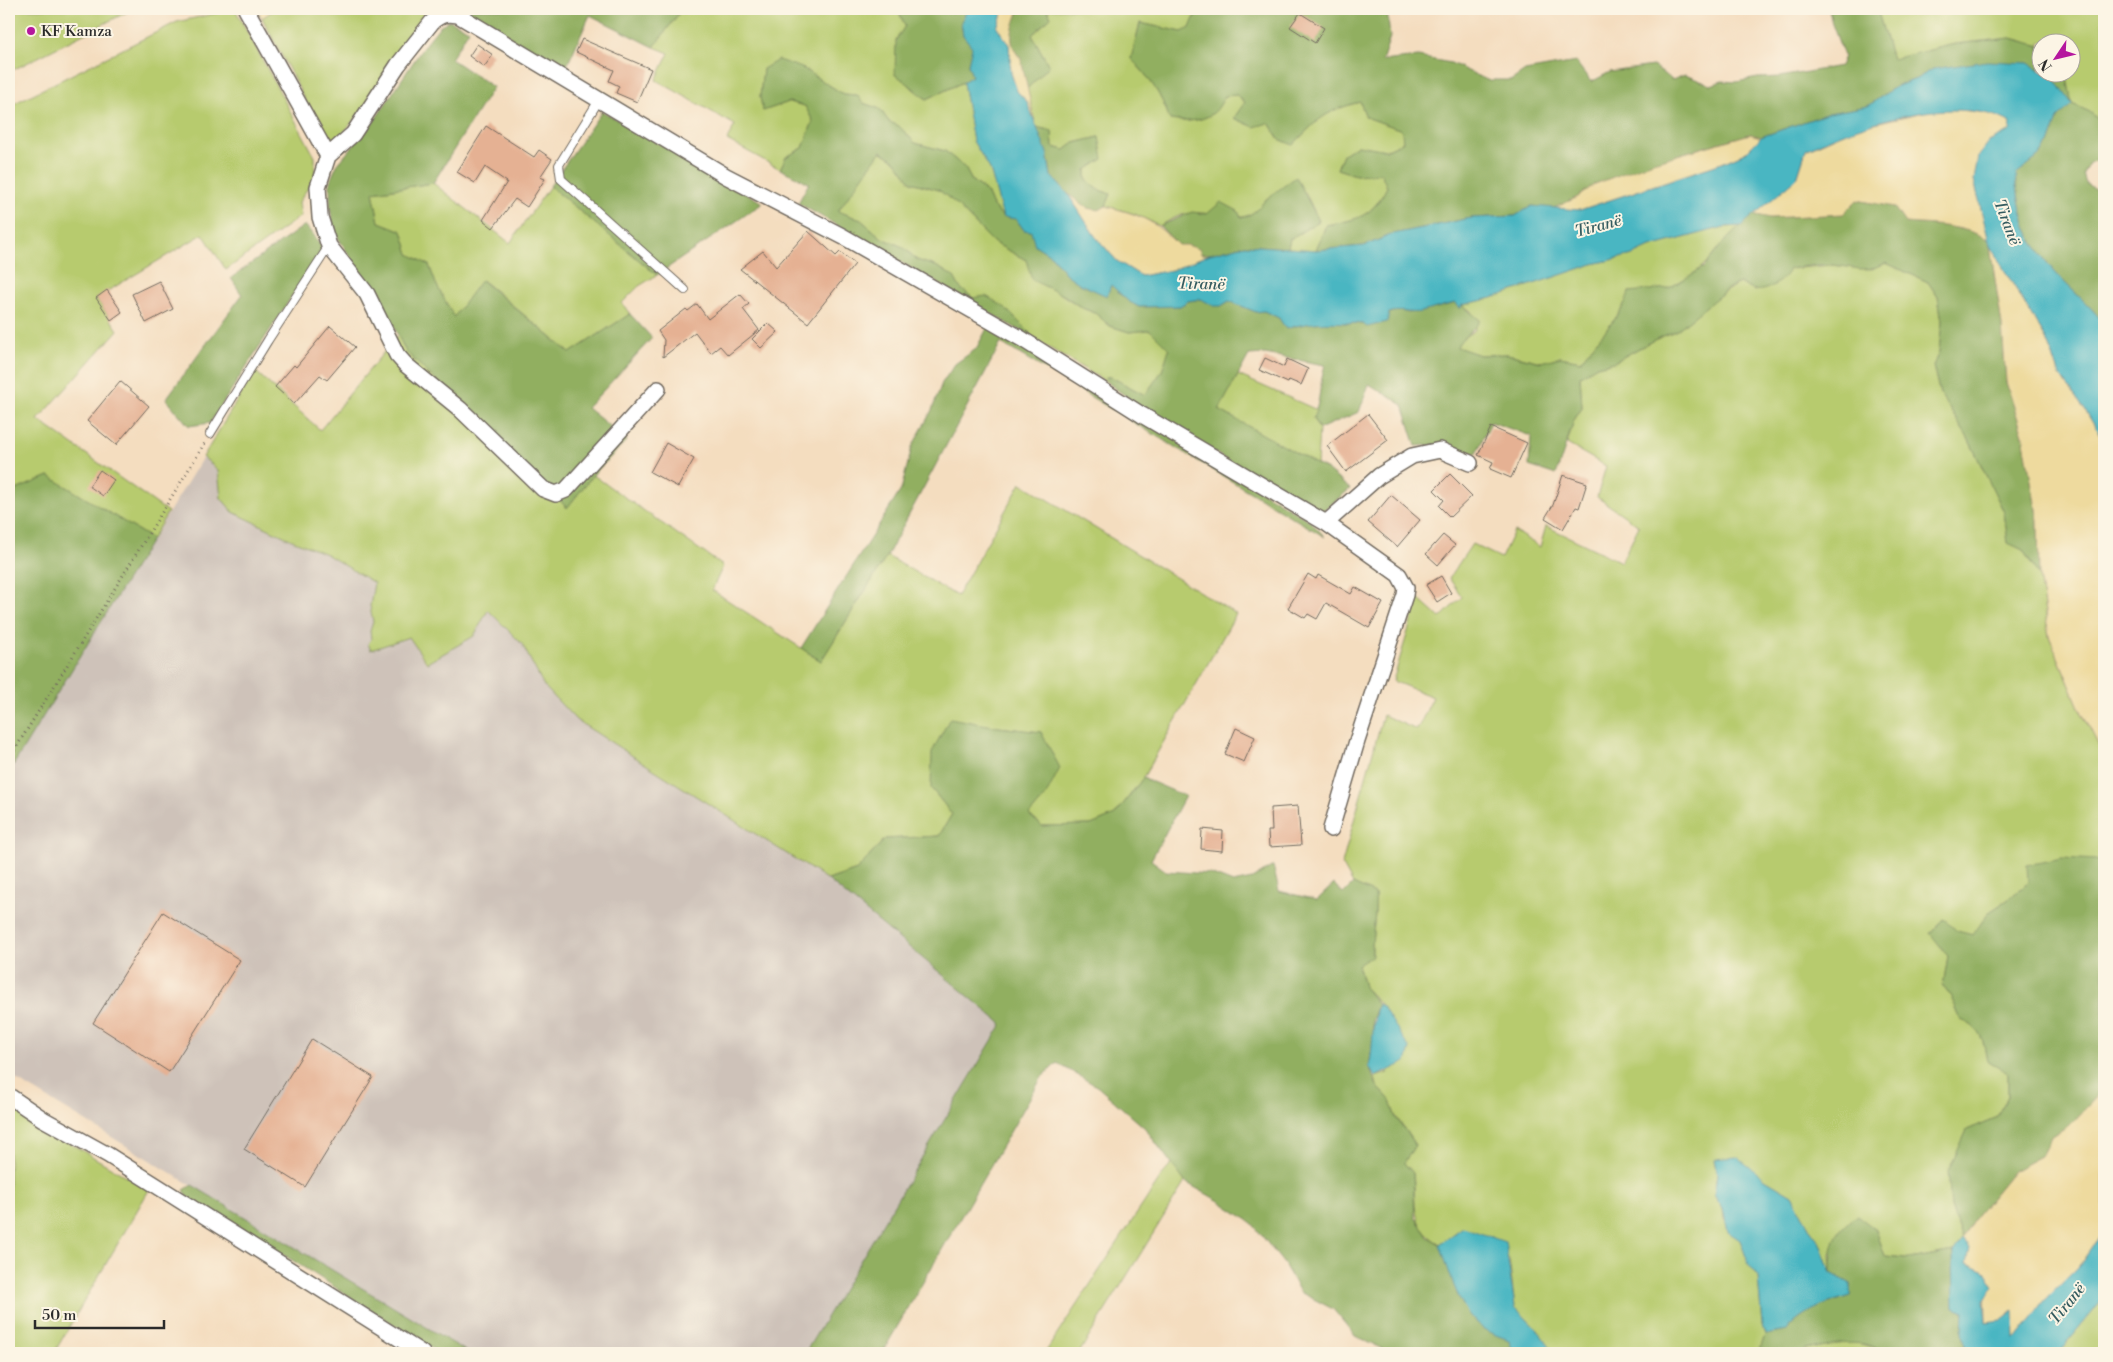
<svg xmlns="http://www.w3.org/2000/svg" width="2113" height="1362" font-family="'Libre Bodoni',serif">
	<style>
		.industrial { fill: #cec2b9 }
		.green { fill: #b7cb6e; stroke: #717b4c }
		.forest { fill: #91af61; stroke: #5e6d46 }
		.sand { fill: #eeda9e; stroke: #8c8264 }
		.water { fill: #48b6c2; stroke: #3a7076 }
		.building { fill: #e5b193 }
		.lines { fill: none; stroke-linecap: round; stroke-linejoin: round }
		.service-casing { stroke: #71695f; stroke-width: 10 }
		.minor-casing { stroke: #71695f; stroke-width: 18 }
		.path { stroke: #71695f; stroke-width: 3; stroke-dasharray: 1 4; stroke-linecap: butt }
		.service { stroke: #fff; stroke-width: 8 }
		.minor { stroke: #fff; stroke-width: 15 }
		.poi-dot { fill: #b5179e; stroke: #fcf5e5; stroke-width: 2 }
		.labels { text-anchor: middle; dominant-baseline: central; stroke-width: 4; stroke-linejoin: round; paint-order: stroke }
		.poi-label { font-size: 15px; fill: #2b2b2b; stroke: #fcf5e5; text-anchor: start }
		.water-label { font-size: 16px; font-style: italic; fill: #355c60; stroke: #fcf5e5 }
	</style>
	<rect width="100%" height="100%" fill="#fcf5e5"/>
	<filter id="ink" filterUnits="userSpaceOnUse"><feTurbulence type="fractalNoise" baseFrequency=".02" numOctaves="2"/><feDisplacementMap in="SourceGraphic" scale="10" xChannelSelector="R" yChannelSelector="G"/><feConvolveMatrix kernelMatrix="1 2 1 2 8 2 1 2 1" color-interpolation-filters="sRGB"/></filter>
	<filter id="wash" filterUnits="userSpaceOnUse"><feTurbulence type="fractalNoise" baseFrequency=".0096" numOctaves="4" result="noise"/><feDisplacementMap in="SourceGraphic" scale="20" xChannelSelector="R" yChannelSelector="G"/><feGaussianBlur stdDeviation="1.12" result="paint"/><feColorMatrix in="noise" values="0 0 0 0 0 0 0 0 0 0 0 0 0 0 0 0 0 1.4 0 .05"/><feComposite in="paint" operator="in"/></filter>
	<g filter="url(#wash)">
		<rect width="100%" height="100%" fill="#f4ddbf"/>
		<path class="industrial" d="M203 457 218 470 221 498 292 540 326 554 374 583 370 606 373 622 370 631 371 639 409 637 426 663 488 609 522 644 544 686 576 720 828 880 1002 1024 805 1353H469L9 1075V772Z"/>
		<path class="green" d="M9 9H133L9 72Z
			M235 9 315 157V176L299 202 301 216 226 270 203 234 96 298 118 330 38 420 168 512 152 539 49 476 9 493V106L177 22Z
			M275 9H425L420 30 360 113 343 133 333 139 318 125 262 18Z
			M682 9H902L899 12 905 26 896 40C901 72 898 81 927 99L963 82 973 141 990 169 1003 217 993 206 987 192 972 181 965 168 945 151 915 143 899 126 889 122 880 109 863 103 857 95 843 94 802 68 763 69 760 97 763 111 789 102 805 106 813 121 803 148 786 157 780 169 727 140 735 125 656 80 669 53 654 47Z
			M1047 9H1198L1190 29 1182 32 1140 23 1131 59C1149 76 1162 96 1170 120 1183 122 1202 122 1213 113 1218 109 1222 101 1225 96L1237 95 1245 102 1234 118 1269 123 1279 139 1293 145C1318 119 1325 111 1360 102L1366 117 1402 130 1403 142 1385 150 1358 145 1343 154 1337 169 1356 175 1381 173 1387 187C1371 218 1359 219 1326 225L1316 250 1288 248 1289 239 1319 221 1305 192 1267 198C1243 232 1226 211 1193 213 1182 213 1169 220 1160 226L1135 214 1106 206 1111 194 1099 190 1086 180V170L1099 137 1074 143 1065 150 1053 147 1052 131 1036 127 1027 89 1049 66 1032 35 1051 17Z
			M1877 9H2104V125L2090 112 2072 104 2066 73 2070 72V42H2040V46L2011 38 1955 44 1892 60Z
			M880 151 896 161 911 182 939 190 955 203 993 242 1026 260 1050 287 1082 308 1095 313 1110 326 1129 332 1150 330 1170 349 1162 371 1145 395 1111 377H1106L1108 383 1026 334 973 298 960 288 954 277 938 267 917 260 903 247 882 238 861 220 838 211Z
			M433 183 510 243 550 186 657 275 639 286 622 303 630 314 570 353 482 280 454 318 436 284 429 265 409 254 402 231 379 222 373 192Z
			M1741 226C1720 246 1697 280 1668 288 1656 291 1642 291 1629 292 1622 318 1596 338 1581 361L1560 357 1541 362 1507 354 1480 355 1456 347 1460 340 1475 330 1471 311 1462 305 1492 298 1593 264 1633 255 1650 247 1724 227Z
			M1886 263 1928 282 1938 297 1942 321 1939 352 1933 366 1940 394 1968 438 2004 512 2008 542 2023 550 2039 576 2049 636 2079 707 2104 756V866L2096 860 2028 883 2006 901 1988 913 1973 936 1957 931 1948 956 1943 986 1951 997 1961 1020C1982 1028 1983 1040 1987 1061L2008 1073V1096L1998 1117 1967 1130 1951 1207 1962 1239 1953 1252 1916 1259 1885 1256 1876 1230 1830 1253 1831 1273 1819 1241 1809 1228 1792 1195 1765 1179 1714 1160 1717 1174 1714 1195 1723 1209 1724 1219 1740 1240 1749 1265 1758 1277 1762 1325 1765 1335 1759 1353H1555L1541 1334 1515 1307 1509 1259 1463 1227 1440 1244C1409 1226 1417 1204 1413 1173L1404 1163 1415 1145 1395 1115 1390 1100 1377 1086 1375 1077 1388 1073 1393 1025 1383 1007 1364 987 1358 964 1372 955C1371 934 1377 915 1375 894L1353 884 1342 864 1383 715 1417 730 1433 697 1393 681 1418 598 1440 618 1462 597 1449 578 1472 544 1501 558 1514 531 1540 547 1546 526 1621 562 1639 526 1597 497 1606 466 1567 444 1574 420 1582 408 1580 376 1597 366 1614 362 1652 341 1677 330 1715 298 1739 283 1755 291 1789 269 1831 265 1872 269Z
			M398 335 406 352 544 483 567 508 593 475 723 566 712 590 821 661 887 556 957 596 1021 483 1236 614 1143 778 1115 815 1091 825 1042 826 1029 815 1045 797 1041 732 998 727 931 788 952 814 939 836 885 839 857 870 828 880 576 720 544 686 522 644 488 610 474 636 427 663 409 637 371 650 368 644 371 639 370 631 373 622 370 606 374 583 326 554 292 540 233 512 221 498 218 470 203 457 255 371 320 430Z
			M1238 375 1317 410 1313 418 1319 429 1317 465 1219 410Z
			M9 1107 149 1190 54 1353H9Z
			M1173 1163 1185 1182 1079 1353H1045L1163 1174Z
			M2104 1297V1353H2058Z
			M1848 1341 1880 1349 1887 1353H1804L1806 1350Z"/>
		<path class="forest" d="M462 9H682L654 47 590 15 564 72Z
			M903 9H968L961 22 963 35 973 47 968 64 972 76 963 82 927 99C916 92 907 81 895 75L896 40 905 26 899 12Z
			M1020 9H1047L1051 17 1032 35 1049 66 1027 89 1021 59 1015 51 1012 44 1011 29Z
			M1198 9H1387L1390 37 1382 61 1418 57 1451 63 1487 80H1512L1525 71 1576 62 1591 82 1610 72 1653 66 1672 80 1685 75 1711 85 1722 81 1736 82 1758 78 1780 77 1840 66 1844 56 1832 24 1829 9H1877L1892 59 1955 44 2011 38 2040 46V71L2028 63 1933 69 1916 79 1895 87 1868 106 1829 113 1761 137 1750 134 1680 154 1595 184 1578 197 1552 209 1532 206 1515 216 1471 218 1393 234 1364 246 1316 250 1326 225C1359 219 1371 218 1387 187L1381 173 1356 175 1337 169 1343 154 1358 145 1386 150 1403 142 1402 130 1366 117 1360 102C1325 111 1318 119 1293 145L1279 139 1269 123 1254 127 1234 118 1245 102 1237 95 1225 96C1222 101 1218 110 1213 113 1202 122 1183 122 1170 120 1162 96 1149 76 1131 59L1140 23 1182 32 1190 28Z
			M449 20 469 30 451 59 493 87 433 183 373 192 379 222 402 231 409 254 429 265 436 284 454 317 481 280 570 353 630 314 652 338 587 408 627 440 593 475 567 508 544 483 406 352 388 315 335 233 330 208V181L337 165 376 118 426 43 440 26Z
			M778 60 802 68 843 94 857 95 863 103 880 109 889 122 899 126 915 143 945 151 965 168 972 181 987 192 993 206 1003 217 1016 219 1024 230 1032 231 1035 245 1052 256 1066 274 1080 284 1107 295 1111 285 1128 301 1139 307 1180 306 1188 301 1201 299 1221 306 1229 301 1256 312 1264 311 1279 318 1286 329 1306 323 1329 322 1363 324 1398 310 1408 313 1423 311 1456 303 1460 309 1462 305 1480 320C1474 332 1462 335 1457 347L1480 355 1507 354 1541 362 1560 357 1581 361C1596 338 1622 318 1629 292L1669 288 1704 267 1722 244 1753 214 1770 218 1843 214 1857 200 1894 207 1905 223C1932 225 1965 225 1989 240L2002 325 2006 382 2023 435 2038 520 2039 576 2023 550 2008 543 2004 512 1968 438 1940 394 1933 366 1939 352 1942 321 1938 297 1928 282 1886 263C1863 274 1856 267 1832 265 1818 264 1803 267 1789 269 1785 280 1766 293 1754 290 1749 289 1744 285 1739 283L1729 288 1677 330 1652 341 1614 362 1597 366 1580 376 1582 408 1574 420 1556 475 1529 466 1531 436 1491 422 1476 454 1445 444 1416 446 1403 405 1369 384 1359 412 1319 429 1313 418C1321 401 1319 383 1325 365L1265 354 1249 355 1219 410 1327 470 1350 489 1324 510 1315 513 1146 411 1108 383 1106 377H1111L1145 395 1162 371 1169 349 1150 330 1129 332 1110 326 1095 313 1082 308 1065 296 1032 280 1026 260 993 242 955 203 939 190 911 182 896 161 881 151 838 211 861 220 882 238 903 247 917 260 938 267 954 277 960 288 973 298 986 296 1004 307 1030 333 1026 334 798 203 809 183 780 169 786 157 803 148 813 121 805 106 789 102 763 111 760 97 763 69Z
			M2043 73H2066L2072 104 2090 112 2104 125V157L2089 163 2083 174 2086 184 2104 194V324C2090 304 2070 290 2054 271 2027 241 2019 213 2016 174L2038 157 2050 142 2058 118 2071 104 2055 79Z
			M602 111 763 203 657 275 550 186Z
			M1036 127 1052 131 1053 147 1065 150 1074 143 1099 137 1103 159 1086 170V179L1099 190 1111 194 1106 206 1099 210 1087 208 1068 194 1051 176 1049 162Z
			M1296 177 1319 221 1290 239 1288 248 1245 245 1210 254H1201L1178 245 1160 226 1192 212 1207 214 1221 202 1238 211 1241 218C1258 213 1258 206 1269 197 1278 190 1287 184 1296 177Z
			M305 225 323 248 210 423 189 426 166 399 242 295 231 278Z
			M989 325 1310 521 1325 537 1001 343 887 556 821 661 801 648 901 490 912 447 932 410 942 383 955 364 976 349Z
			M49 476 152 539 9 772V493Z
			M950 718 998 727 1041 732 1060 768 1045 797 1029 815 1042 826 1091 825 1115 815 1143 778 1185 796 1151 860 1166 871 1210 874 1233 883 1252 879 1273 866 1279 891 1317 900 1334 884 1343 894 1353 884 1375 894C1377 915 1371 934 1372 956L1358 965 1364 987 1378 1004 1372 1021 1374 1035 1369 1067 1377 1086 1390 1100 1395 1116 1415 1145 1404 1163 1413 1173 1415 1217 1428 1237 1440 1244 1458 1296 1475 1322 1487 1331 1509 1340 1514 1353H1391L1355 1336 1333 1309 1300 1292 1284 1264 1252 1223 1221 1202 1185 1182 1145 1128 1098 1087 1057 1063 1042 1077 882 1353H805L1002 1024 828 880 857 870 885 839 939 836 952 814 931 788 932 752Z
			M2062 858 2096 860 2104 866V1089L2069 1126 2051 1137 2041 1156 2013 1171 1973 1220 1962 1239 1951 1207 1948 1172 1967 1130 1998 1117 2008 1096V1073L1987 1061C1983 1040 1982 1028 1961 1020L1951 997 1943 986 1948 956 1930 933 1944 919 1957 931 1973 935 1988 913 2006 901 2028 883 2027 865Z
			M192 1185 469 1353H439L292 1260 190 1200 184 1190Z
			M1857 1215 1876 1230 1885 1256 1916 1259 1953 1252 1954 1308 1964 1312 1963 1331 1966 1353H1887C1859 1337 1836 1344 1806 1350L1804 1353H1759L1765 1335 1786 1331C1801 1311 1828 1303 1851 1296V1284L1831 1273C1830 1246 1834 1231 1857 1215Z"/>
		<path class="sand" d="M257 9H275L262 18Z
			M1004 9H1019C1013 28 1005 41 1021 59L1036 127 1027 102 1017 91 1011 73 1009 45 997 27Z
			M1942 108 1996 114 2012 123 2010 132 1989 142 1974 180 1989 240C1965 225 1932 225 1905 223L1894 207 1857 200 1843 214 1770 218 1753 214 1797 178 1806 150 1857 127Z
			M1750 134 1761 137 1745 153 1722 163 1580 210 1552 209 1578 197 1595 184 1653 162Z
			M1068 194 1087 208 1099 210 1106 206C1140 215 1153 219 1178 245H1187L1199 249 1201 254H1210L1172 270 1141 276 1117 261 1095 236Z
			M1990 246 2046 339 2060 375 2087 413 2104 442V756L2079 707 2049 636 2039 576 2038 520 2023 435 2006 382 2002 325Z
			M2104 1089V1230L2079 1266 2050 1295 2015 1341 2013 1310 2001 1321 1986 1322 1985 1271 1967 1263 1962 1239 1973 1220 2013 1171 2041 1156 2051 1137 2069 1126Z"/>
		<path class="water" d="M968 9H1004L997 27 1009 45 1011 73 1017 91 1027 102 1047 153 1051 176 1068 194 1095 236 1117 261 1141 276 1172 270 1210 254 1245 245 1316 250 1364 246 1393 234 1471 218 1515 216 1532 206 1580 210 1722 163 1745 153 1761 137 1829 113 1868 106 1895 87 1916 79 1933 69 1987 61 2028 63 2055 79 2072 104 2058 118 2050 142 2038 157 2016 174C2018 212 2028 242 2054 271 2070 290 2090 304 2104 324V442L2087 413 2060 375 2046 339 1990 246 1974 180 1978 156 1989 142 2010 131 2011 123C1958 92 1857 123 1806 150L1797 178 1741 226 1724 227 1650 247 1633 255 1593 264 1492 298 1462 305 1460 309 1456 303C1443 305 1432 310 1421 312 1409 314 1400 309 1389 313L1387 322 1367 327 1363 324C1337 322 1311 320 1286 329L1279 318 1264 311 1256 312 1229 301 1221 306H1214L1201 299 1188 301 1180 306 1139 307 1128 301 1111 285 1107 296 1080 284 1066 274 1052 256 1035 245 1031 231 1024 230 1016 219 1003 217 990 169 973 141 963 82 972 76 968 64 972 47 963 35 961 22Z
			M1378 1004 1383 1007 1410 1049 1406 1062 1375 1077 1369 1067C1374 1045 1371 1025 1378 1004Z
			M1737 1157 1765 1179 1792 1195 1809 1228 1819 1241 1831 1273 1851 1284V1296C1828 1303 1801 1311 1786 1331L1765 1335 1762 1325 1758 1277 1749 1265 1740 1240 1728 1232 1723 1209 1714 1195 1717 1174 1714 1159Z
			M1463 1227 1505 1242 1515 1307 1541 1334 1555 1353H1514L1509 1340C1502 1337 1494 1335 1487 1331 1459 1315 1450 1273 1440 1244Z
			M2104 1230V1297L2058 1353H1966L1963 1331 1964 1312 1954 1308 1953 1252 1962 1239 1970 1248 1967 1263 1985 1271 1994 1286 1984 1300 1986 1322 2001 1320 2014 1310 2015 1340 2050 1295 2079 1266Z"/>
		<g id="blocks">
			<path class="building" d="M1300 13 1324 28 1315 43 1290 27Z
				M582 39 651 69 637 102 616 93 619 86 609 81 614 70 576 52Z
				M477 44 493 55 484 67 469 56Z
				M486 126 534 157 539 150 552 159 540 177 545 179 527 207 515 199 493 228 483 220 507 182 485 167 475 183 457 172Z
				M808 231 836 256 840 252 855 264 808 323 740 269 763 251 776 267Z
				M159 281 173 309 146 323 132 294Z
				M107 290 122 312 111 320 96 298Z
				M740 294 749 304 743 309 759 330 728 355 720 346 711 353 695 332 663 357 664 340 658 331 686 309 688 311 697 304 708 319Z
				M768 323 778 332 761 348 752 339Z
				M330 326 355 347 327 380 320 375 294 404 275 387 294 365 296 367Z
				M1265 358 1284 367 1287 359 1308 369 1301 385 1289 380 1288 383 1259 370Z
				M120 381 149 406 116 445 87 421Z
				M1368 414 1388 440 1346 472 1327 446Z
				M1491 427 1527 443 1511 478 1490 469 1493 462 1478 455Z
				M666 443 694 459 678 487 650 472Z
				M100 470 114 480 103 496 89 486Z
				M1450 474 1472 496 1450 517 1439 506 1444 500 1434 490Z
				M1563 475 1587 483 1579 508 1576 507 1563 529 1545 518 1553 505Z
				M1391 495 1420 520 1397 547 1368 522Z
				M1443 535 1455 545 1438 565 1426 554Z
				M1308 574 1316 579 1318 575 1351 594 1355 587 1383 603 1369 628 1326 603 1317 619 1308 614 1305 618 1288 608Z
				M1441 576 1451 593 1437 602 1426 585Z
				M1236 728 1255 737 1244 762 1225 754Z
				M1298 806 1301 845 1269 847 1268 831H1272L1271 808Z
				M1202 829 1223 831 1222 851 1201 849Z
				M163 912 240 960 169 1072 93 1023Z
				M312 1039 373 1077 305 1187 244 1149Z"/>
		</g>
	</g>
	<g filter="url(#ink)">
		<use href="#blocks" fill-opacity="0" stroke="#71695f" stroke-width="1"/>
		<g class="lines">
			<defs>
				<path id="service" d="M599 100 559 165 561 179 685 290
					M210 434 268 340 329 246"/>
				<path id="minor" d="M246 9 328 156
					M658 389 566 490 556 494 543 489 460 409 406 365 397 355 367 294 329 246 320 217 318 187 328 156 353 134 398 65 432 22C441 14 447 13 458 15L726 176 844 237 1022 339 1142 415 1326 523 1399 575 1406 588 1405 595 1357 741 1331 829
					M1326 523 1379 476 1412 456 1440 450 1470 463
					M9 1096 43 1119 108 1155 422 1353"/>
			</defs>
			<use href="#service" class="service-casing"/>
			<use href="#minor" class="minor-casing"/>
			<path class="path" d="M9 759 205 443"/>
			<use href="#service" class="service"/>
			<use href="#minor" class="minor"/>
		</g>
	</g>
	<circle class="poi-dot" cx="31" cy="31" r="5"/>
	<g class="labels">
		<g class="poi-label">
			<text x="41" y="31">KF Kamza</text>
		</g>
		<g class="water-label">
			<text transform="translate(2007 222) rotate(69)">Tiranë</text>
			<text transform="translate(1598 226) rotate(-15)">Tiranë</text>
			<text transform="translate(1201 284) rotate(1)">Tiranë</text>
			<text transform="translate(2067 1304) rotate(-51)">Tiranë</text>
		</g>
	</g>
	<rect width="2113" height="1362" fill="none" stroke="#fcf5e5" stroke-width="30"/>
	<g transform="translate(2056 58) rotate(235)"><circle r="24" fill="#fcf5e5" stroke="#a8a49b"/>
	<path d="M0-4L9 19L0 12L-9 19Z" fill="#b5179e"/>
	<text y="-8" font-size="14" font-weight="bold" text-anchor="middle" fill="#2b2b2b">N</text>
	</g>
	<path d="M35 1320v8h129v-8" fill="none" stroke="#2b2b2b" stroke-width="2.5"/>
	<text x="42" y="1320" font-size="15" fill="#2b2b2b" stroke="#fcf5e5" stroke-width="4" paint-order="stroke">50 m</text>
</svg>
